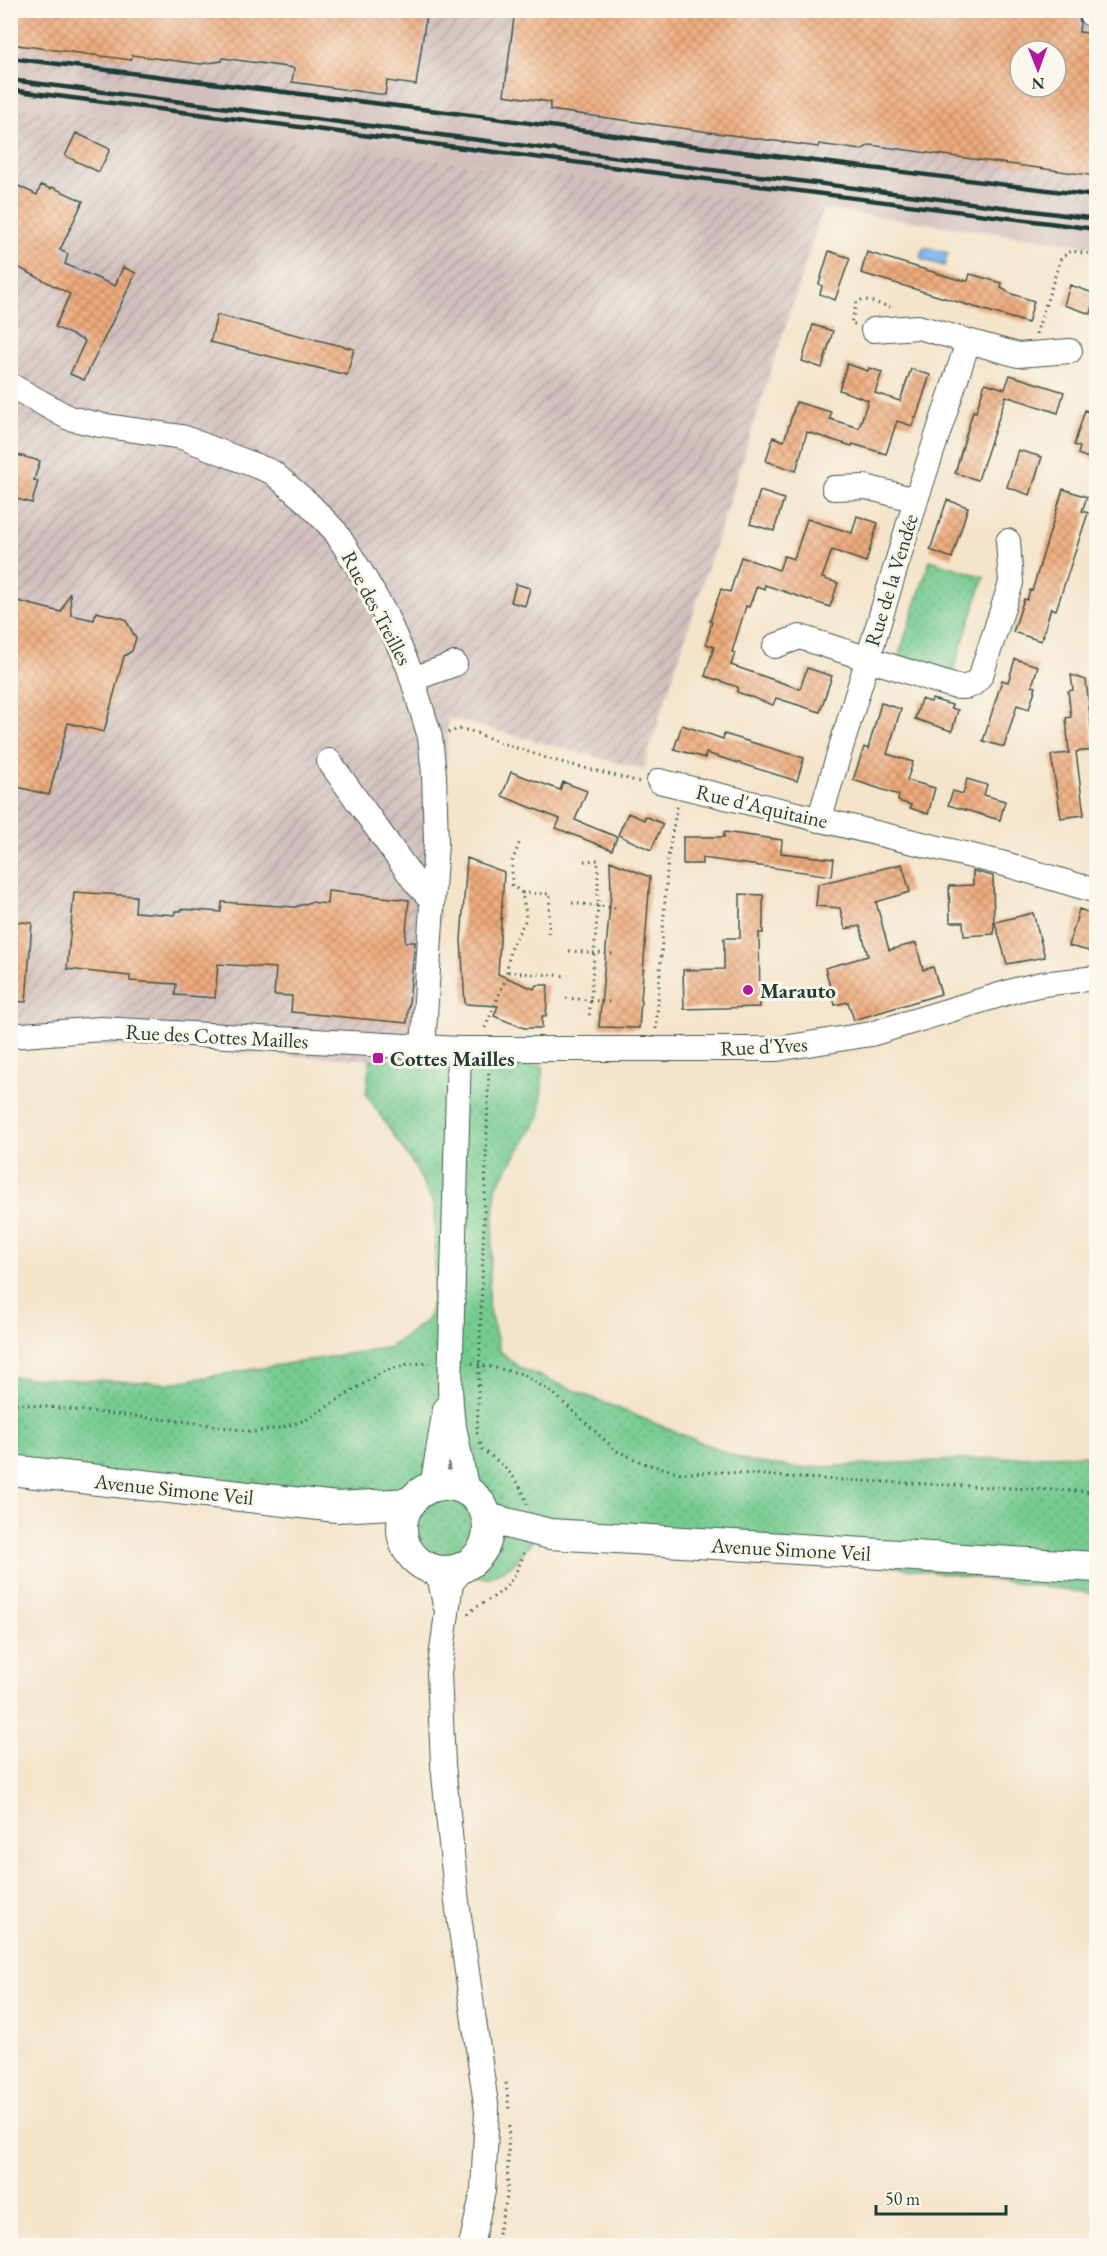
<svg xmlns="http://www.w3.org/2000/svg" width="1107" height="2256" font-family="'EB Garamond',serif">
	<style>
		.industrial { fill: url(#industrial-furrows); fill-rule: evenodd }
		.railway { fill: #d1bfbe }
		.grass { fill: url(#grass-dots); stroke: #4a8462; stroke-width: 1.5 }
		.water { fill: #83b5f0; stroke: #517992; stroke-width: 1.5 }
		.building { fill: url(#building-cross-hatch); fill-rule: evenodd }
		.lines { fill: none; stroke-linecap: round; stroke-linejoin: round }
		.minor-casing { stroke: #3f564a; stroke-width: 26 }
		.major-casing { stroke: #3f564a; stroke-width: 32 }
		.path { stroke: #3f564a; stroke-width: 3; stroke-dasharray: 1.5 4.5; stroke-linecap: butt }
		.minor { stroke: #fff; stroke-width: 24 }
		.major { stroke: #fff; stroke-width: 30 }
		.rail { stroke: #1f3d34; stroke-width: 4.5 }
		.poi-dot { fill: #b5179e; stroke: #fbf7ec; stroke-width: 2 }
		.labels { text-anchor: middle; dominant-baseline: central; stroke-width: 6; stroke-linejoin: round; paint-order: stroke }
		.street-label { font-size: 21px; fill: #1f3d34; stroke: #fbf7ec }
		.poi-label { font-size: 21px; font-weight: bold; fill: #1f3d34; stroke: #fbf7ec; text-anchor: start }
	</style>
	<defs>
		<pattern id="industrial-furrows" width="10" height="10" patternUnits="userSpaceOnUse" patternTransform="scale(1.5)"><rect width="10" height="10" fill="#d1bfbe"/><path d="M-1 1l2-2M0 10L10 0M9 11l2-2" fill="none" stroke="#a99c9b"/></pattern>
		<pattern id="grass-dots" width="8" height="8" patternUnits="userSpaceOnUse" patternTransform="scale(1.5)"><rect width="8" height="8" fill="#74cb90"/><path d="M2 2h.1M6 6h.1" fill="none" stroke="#5fa676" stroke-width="1.8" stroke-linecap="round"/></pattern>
		<pattern id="building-cross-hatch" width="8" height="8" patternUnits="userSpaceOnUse" patternTransform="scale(1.5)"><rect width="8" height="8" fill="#efab7c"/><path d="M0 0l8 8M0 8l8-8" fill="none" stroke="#c18c66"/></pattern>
	</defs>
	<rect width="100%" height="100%" fill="#fbf7ec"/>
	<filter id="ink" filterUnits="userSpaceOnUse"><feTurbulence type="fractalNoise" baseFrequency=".0167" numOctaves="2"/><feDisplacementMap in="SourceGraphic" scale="12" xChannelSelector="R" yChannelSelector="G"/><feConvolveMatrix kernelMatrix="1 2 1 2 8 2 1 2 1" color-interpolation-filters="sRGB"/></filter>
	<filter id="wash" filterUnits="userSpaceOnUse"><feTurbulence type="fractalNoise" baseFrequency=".008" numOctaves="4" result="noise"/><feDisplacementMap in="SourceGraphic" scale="24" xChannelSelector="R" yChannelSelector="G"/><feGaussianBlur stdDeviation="1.35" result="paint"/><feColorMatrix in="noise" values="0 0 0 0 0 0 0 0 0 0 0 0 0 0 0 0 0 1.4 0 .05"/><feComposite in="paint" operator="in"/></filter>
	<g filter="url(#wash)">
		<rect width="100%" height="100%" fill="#f4e4ca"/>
		<path class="industrial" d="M11 11H1096V199L11 65ZM1020 51H1056V87H1020Z
			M11 105 823 209 643 769 448 718 433 1063 49 1043 11 1046Z"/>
		<path class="railway" d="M11 65 1096 199V247L823 209 11 105Z"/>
		<path class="grass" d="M930 560 984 577 952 675 898 658Z
			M370 1060 543 1066 540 1116 496 1187 488 1305 500 1351 520 1368 749 1462 802 1468 1036 1456 1096 1455V1594L544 1519 533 1540 514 1564 490 1577H463L413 1556 384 1521 330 1495 11 1477 10 1377 169 1383 390 1347 428 1319 435 1290V1207L415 1167 366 1094Z"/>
		<path class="water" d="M925 247 948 253 944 266 921 259V252Z"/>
		<g id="blocks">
			<path class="building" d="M10 10H427L416 85 387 81 385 95 292 82 294 68 223 58 222 61 200 64 132 55 131 60 10 44Z
				M515 10H1077L1080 22 1079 32 1096 34V176L870 145 861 150 819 144 818 147 550 110V102L504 95ZM1020 51H1056V87H1020Z
				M76 133 110 149 99 172 65 156Z
				M10 182 37 195 41 185 51 189 52 187 83 201 60 250 68 254 65 264 115 286 123 267 136 273 84 380 70 374 85 341 55 327 70 294 10 263Z
				M829 251 850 258 835 300 820 294 822 286 819 284Z
				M867 252 956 279 968 281 970 274 1002 283 1001 288 1012 294 1034 301 1028 323 861 273Z
				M1070 285 1096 294 1091 314 1064 305Z
				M217 315 354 349 347 375 210 342Z
				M813 325 833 331 822 368 802 361Z
				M847 364 868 371 869 368 882 372 875 393 900 401 911 369 930 375 916 418 915 417 912 426 897 421 886 454 853 444 852 446 807 432 796 471 766 461 773 437 784 441 796 402 831 412 830 419 859 428 868 400 839 390Z
				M1010 375 1064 392 1058 413 1006 396 978 480 955 473 973 411 976 412 985 383 1005 389Z
				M1085 410 1096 414V461L1078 454 1080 447 1074 445Z
				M1018 450 1042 457 1030 495 1007 487Z
				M10 453 40 461 34 480 38 481 32 503 10 497Z
				M1063 489 1087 497 1082 511 1088 513 1056 610 1051 608 1041 641 1013 632 1024 599 1027 600 1030 590 1032 591Z
				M760 491 784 499 774 531 750 524Z
				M947 500 968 507 952 558 930 550Z
				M857 516 878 523 866 562 832 550 822 578 838 583 830 607 765 585 764 589 757 586 749 607 746 606 732 652 735 653 731 665 800 689 807 668 832 676 820 712 776 698 773 705 737 692 738 687 705 676 714 647 706 644 712 622 710 621 721 589 730 592 741 557 779 570 784 556 794 559 807 519 852 533Z
				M516 584 530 588 525 606 511 602Z
				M70 592 71 615 94 620 96 612 125 619 136 638 132 651 124 656 104 732 68 723 49 795 10 785V599L61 612Z
				M1015 659 1038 666 1032 686 1036 687 1029 709 1017 705 1004 747 983 741 1002 680 1008 682Z
				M1071 675 1086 680 1094 750 1076 752 1084 815 1061 818 1051 755 1069 753 1066 718 1071 717 1068 691 1073 690Z
				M921 699 931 702 932 699 952 705 951 708 958 710 952 731 915 719Z
				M881 703 901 709 887 754 913 762 907 780 935 788 928 814 910 808 911 805 898 801 899 795 853 780 864 747 868 749Z
				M682 725 723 739 724 734 804 758 797 781 706 753 705 758 674 749Z
				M511 772 560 790 563 782 587 791 575 820 617 837 612 850 556 828 560 819 502 796Z
				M967 779 987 785 984 795 1005 801 1000 820 948 805 953 791 963 794Z
				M628 813 644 820 645 816 663 824 651 850 618 835Z
				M724 832 782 840 781 853 834 859 832 876 702 858V864H683V837H724Z
				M467 858 504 872 498 974 534 989 536 985H548L546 1016H542V1028H524L494 1016 498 1006 465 1004 461 940Z
				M610 861 650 877 639 1028 599 1027 611 893Z
				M902 864 910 892 876 902 889 950 916 943 923 970 933 967 941 994 854 1020 848 1002 835 1005 825 968 868 956 860 926 845 929 840 908 816 906 818 884Z
				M973 871 993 876 994 934 964 936 963 922H950L949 886 973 885Z
				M328 891 409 900 405 942H415L407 1023 291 1012 292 996 274 995 276 968 218 964 215 998 175 995 176 984 130 981V976L67 969 74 892 136 896 135 912 175 915V911H181V909L221 912 222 902 295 907 311 902 327 904Z
				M740 894 763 895V933H759L760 1007 684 1009 683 970 724 969V938H740Z
				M1079 909 1096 915V939L1093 952 1069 946Z
				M1033 913 1045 957 1007 964 995 922Z
				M10 921 32 923 26 1002 10 1001Z"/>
		</g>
	</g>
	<g filter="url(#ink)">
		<use href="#blocks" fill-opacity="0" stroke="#3f564a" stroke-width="1.5"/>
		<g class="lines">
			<defs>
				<path id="minor" d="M1092 10 1091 14 1096 15
					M873 330 918 327 1018 355 1070 351
					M10 385 69 418 100 425 182 437 272 472 308 503 335 531 361 572 385 614 409 668 430 737 434 774 436 842 423 1048
					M834 488 866 487 916 500
					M775 646 800 637 953 686C967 689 974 686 981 675L1011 583 1008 541
					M413 679 455 664
					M329 761 416 883 432 900
					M659 781 1005 864 1096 891
					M819 820 916 500 968 342
					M10 1036 101 1029 459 1049H777L871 1034 1016 990 1042 984 1096 978
					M459 1049 450 1389 452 1417 467 1491
					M432 1487 445 1409
					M466 1565 451 1583 439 1673 443 1765 457 1902 487 2111 483 2191 471 2246
					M431 1568 440 1580 445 1605"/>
				<path id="major" d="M10 1470 337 1507 411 1503
					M402 1528a43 43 0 1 1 86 0a43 43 0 1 1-86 0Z
					M487 1518 550 1534 1096 1567"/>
			</defs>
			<use href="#minor" class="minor-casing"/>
			<use href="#major" class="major-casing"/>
			<path class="path" d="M855 324 851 323 857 302 863 299 890 307
				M1036 334 1061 258 1071 251 1096 255
				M448 733 459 729 471 731 499 742 549 759 640 782
				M584 861 598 860V906L589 1019
				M522 893 550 894 548 937
				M572 903 617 908
				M569 951 613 954
				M508 972 568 976
				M566 998 610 1002
				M485 1028 506 978 510 949 525 921 526 913 522 893 512 885V862L520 841
				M656 1029 668 857 677 806
				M472 1363 523 1374 554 1394 617 1451 646 1464 681 1473 726 1472 801 1478 1096 1492
				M10 1403 189 1422 254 1432 280 1428 306 1420 382 1372 408 1364 430 1363
				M477 1434 489 1069
				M480 1443 482 1449C503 1465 521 1479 527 1505
				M468 1614C475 1607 483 1603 492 1598 510 1587 519 1569 525 1550
				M506 2083 509 2109
				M495 2246 507 2197 509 2122"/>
			<use href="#minor" class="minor"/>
			<use href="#major" class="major"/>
			<path class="rail" d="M10 58 494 118 670 143 1096 196
				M10 80 1096 219
				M10 90 1096 229"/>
		</g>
	</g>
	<g class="poi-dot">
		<circle cx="748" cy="990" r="6"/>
		<rect x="372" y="1052" width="12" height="12" rx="3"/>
	</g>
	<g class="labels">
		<g class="street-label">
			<text transform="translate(891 580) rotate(-73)">Rue de la Vendée</text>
			<text transform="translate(377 608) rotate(62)">Rue des Treilles</text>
			<text transform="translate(762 806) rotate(13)">Rue d'Aquitaine</text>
			<text transform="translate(217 1036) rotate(3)">Rue des Cottes Mailles</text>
			<text transform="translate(764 1046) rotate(-3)">Rue d'Yves</text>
			<text transform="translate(174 1489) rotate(6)">Avenue Simone Veil</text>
			<text transform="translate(791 1549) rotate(3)">Avenue Simone Veil</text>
		</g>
		<g class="poi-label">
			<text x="760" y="990">Marauto</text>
			<text x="390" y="1058">Cottes Mailles</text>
		</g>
	</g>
	<rect width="1107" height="2256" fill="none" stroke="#fbf7ec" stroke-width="36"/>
	<g transform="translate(1038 69) rotate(179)"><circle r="28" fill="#fbf7ec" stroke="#a3ada2" stroke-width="1.5"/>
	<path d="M0-4.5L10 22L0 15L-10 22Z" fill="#b5179e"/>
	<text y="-9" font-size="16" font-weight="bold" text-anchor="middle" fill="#1f3d34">N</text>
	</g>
	<path d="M876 2205v9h130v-9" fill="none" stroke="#1f3d34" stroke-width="3"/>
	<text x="885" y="2205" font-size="18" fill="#1f3d34" stroke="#fbf7ec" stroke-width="4.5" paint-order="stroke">50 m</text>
</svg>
